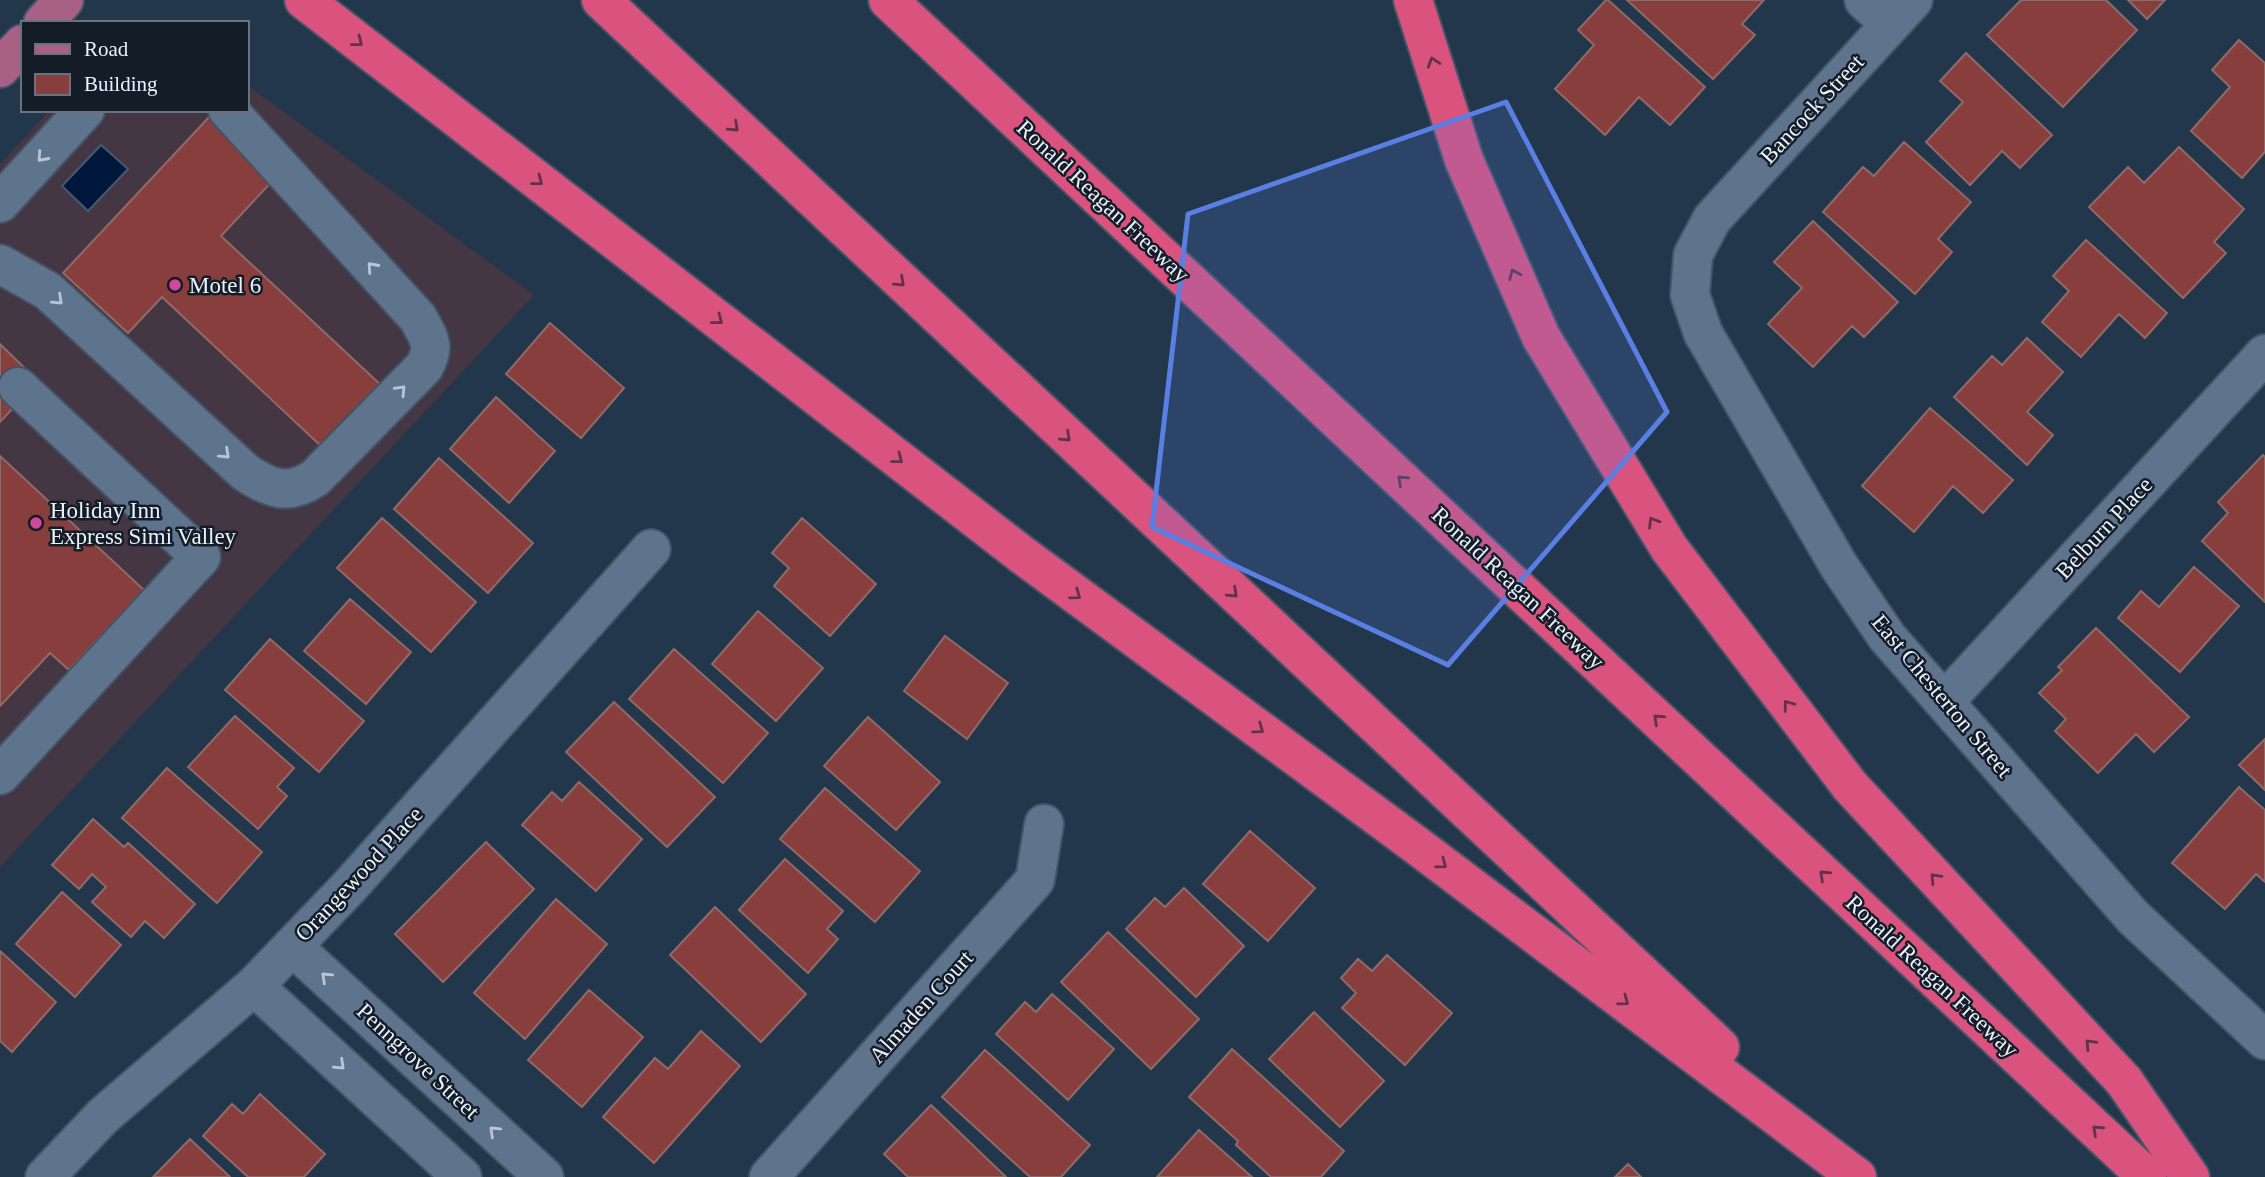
<svg xmlns="http://www.w3.org/2000/svg" width="2265" height="1177" font-family="'Times New Roman',serif">
	<style>
		.commercial { fill: #453643 }
		.water { fill: #00173c; stroke: #465876; stroke-width: 2 }
		.building { fill: #873e3c; stroke: #8f6b68; stroke-width: 2 }
		.lines { fill: none; stroke-linecap: round; stroke-linejoin: round }
		.minor-casing { stroke: #445466; stroke-width: 42 }
		.major-casing { stroke: #445466; stroke-width: 42 }
		.highway-casing { stroke: #445466; stroke-width: 42 }
		.minor { stroke: #5e748d; stroke-width: 38 }
		.major { stroke: #a86084; stroke-width: 38 }
		.highway { stroke: #da527e; stroke-width: 38 }
		.oneway { stroke: #63324a }
		.oneway2 { stroke: #b8c5d6 }
		.marked { fill: #5a7fe3; fill-opacity: 0.2; stroke: #5a7fe3; stroke-width: 5; stroke-linejoin: round }
		.hotel-dot { fill: #d1479c; stroke: #141d27; stroke-width: 2.5 }
		.labels { text-anchor: middle; dominant-baseline: central; stroke-width: 5; stroke-linejoin: round; paint-order: stroke }
		.street-label { font-size: 23px; fill: #e8f1fd; stroke: #141d27 }
		.poi-label { font-size: 23px; fill: #e8f1fd; stroke: #141d27; text-anchor: start }
	</style>
	<rect width="100%" height="100%" fill="#22364c"/>
	<path class="commercial" d="M247 85 534 295 0 867V164L50 110H247Z"/>
	<path class="water" d="M101 145 128 169 88 211 62 186Z"/>
	<path class="building" d="M1606 0H1608L1705 87 1670 125 1639 97 1605 135 1555 89 1594 45 1578 30Z
		M1627 0H1764L1742 24 1755 35 1713 79Z
		M2021 0H2106L2137 30 2063 107 1987 35Z
		M2128 0H2165L2147 19Z
		M2239 40 2265 63V152L2242 178 2191 131 2230 87 2212 70Z
		M1966 53 2052 135 2020 168 2002 151 1970 185 1926 142 1963 102 1940 81Z
		M211 115 277 176 221 236 381 385 322 447 162 297 128 333 63 273Z
		M1904 142 1971 202 1938 239 1952 252 1915 294 1823 212 1863 167 1874 176Z
		M2179 147 2244 209 2214 242 2226 253 2183 298 2089 207 2128 167 2144 183Z
		M1813 221 1898 302 1864 337 1852 326 1813 367 1768 324 1802 288 1774 262Z
		M2086 240 2167 313 2145 338 2119 314 2081 357 2042 322 2069 291 2053 276Z
		M550 323 624 388 581 438 506 374Z
		M2027 338 2063 372 2027 412 2053 435 2027 465 1954 397 1992 356 2002 365Z
		M0 344 38 381 0 422Z
		M496 397 555 451 509 503 450 449Z
		M1930 408 2013 480 1983 513 1953 486 1914 532 1862 486Z
		M2263 455 2265 457V602L2202 541 2228 513 2218 502Z
		M0 456 144 590 69 670 50 653 0 706Z
		M439 458 533 543 488 593 394 509Z
		M382 518 476 602 431 652 337 568Z
		M802 518 876 584 830 636 774 586 789 568 772 553Z
		M2194 567 2239 606 2180 672 2118 618 2141 591 2159 607Z
		M350 599 411 652 366 704 304 651Z
		M758 611 823 668 776 721 712 664Z
		M2096 628 2189 717 2154 752 2136 734 2098 773 2055 731 2066 719 2039 693 2062 670 2058 667Z
		M945 636 1008 683 967 739 904 691Z
		M270 639 364 721 319 772 225 690Z
		M674 649 768 733 723 783 629 699Z
		M614 702 715 797 667 847 566 752Z
		M235 716 294 768 277 787 287 796 258 829 188 767Z
		M868 717 940 782 896 830 824 766Z
		M2265 739V790L2239 765Z
		M167 768 262 852 217 903 122 818Z
		M579 782 642 839 596 891 522 825 552 792 562 801Z
		M2239 787 2265 810V882L2256 874 2225 909 2172 863Z
		M825 788 920 871 875 922 780 839Z
		M93 819 124 847 128 843 195 904 164 938 145 921 131 937 92 902 106 887 92 874 79 889 52 865Z
		M1250 831 1315 888 1268 941 1203 884Z
		M486 842 534 889 443 982 395 934Z
		M785 859 843 911 827 929 838 939 808 973 739 910Z
		M1184 888 1244 946 1196 997 1126 929 1155 898 1165 907Z
		M62 892 121 945 75 997 16 944Z
		M556 899 607 944 525 1039 474 993Z
		M715 907 806 994 761 1042 670 955Z
		M1108 932 1199 1019 1151 1069 1061 982Z
		M0 951 56 1002 12 1052 0 1041Z
		M1387 955 1452 1013 1405 1065 1342 1008 1356 993 1341 978 1358 959 1372 971Z
		M589 990 643 1037 582 1107 528 1060Z
		M1052 994 1114 1049 1068 1100 996 1034 1025 1002 1036 1012Z
		M1314 1012 1384 1081 1340 1127 1269 1059Z
		M701 1031 740 1066 654 1163 603 1117 655 1058 668 1069Z
		M1232 1049 1344 1151 1321 1177H1271L1236 1145 1238 1141 1189 1097Z
		M985 1050 1090 1145 1061 1177H1030L942 1097Z
		M260 1094 325 1154 304 1177H248L203 1136 232 1104 243 1114Z
		M931 1105 1006 1177H908L884 1154Z
		M1199 1130 1252 1177H1157Z
		M190 1139 230 1177H153Z
		M1628 1164 1641 1177H1615Z"/>
	<g class="lines">
		<defs>
			<path id="minor" d="M1864 0 1890 24
				M1913 0 1712 219 1693 255 1690 295 1703 333 1839 566 1887 637 2133 917 2265 1040
				M0 203 85 110
				M0 264 48 291 245 472C270 489 288 496 315 478L424 367C436 345 429 339 418 318L228 110
				M1944 702 2265 354
				M0 775 201 557 18 387
				M292 946 544 1177
				M254 986 462 1177
				M45 1177 103 1116 254 986 349 887 651 549
				M769 1177 1035 880 1044 824"/>
			<path id="major" d="M43 23 64 0
				M0 68 23 44"/>
			<path id="highway" d="M304 0 1021 554 1412 842 1857 1177
				M601 0 1720 1047
				M888 0 2147 1177
				M1413 0 1464 160 1541 337 1669 548 1850 786 2124 1081 2190 1177"/>
		</defs>
		<use href="#minor" class="minor-casing"/>
		<use href="#major" class="major-casing"/>
		<use href="#highway" class="highway-casing"/>
		<use href="#minor" class="minor"/>
		<use href="#major" class="major"/>
		<use href="#highway" class="highway"/>
	</g>
	<defs><path id="oneway-chevron" d="M-2-3.5L2.5 0L-2 3.5" fill="none" stroke-width="1.6" stroke-linecap="round" stroke-linejoin="round" transform="scale(1.75)"/></defs>
	<g class="oneway">
		<use href="#oneway-chevron" transform="translate(358 42) rotate(38)"/>
		<use href="#oneway-chevron" transform="translate(1433 62) rotate(-108)"/>
		<use href="#oneway-chevron" transform="translate(734 127) rotate(43)"/>
		<use href="#oneway-chevron" transform="translate(538 181) rotate(38)"/>
		<use href="#oneway-chevron" transform="translate(1514 274) rotate(-113)"/>
		<use href="#oneway-chevron" transform="translate(900 282) rotate(43)"/>
		<use href="#oneway-chevron" transform="translate(718 320) rotate(38)"/>
		<use href="#oneway-chevron" transform="translate(1066 437) rotate(43)"/>
		<use href="#oneway-chevron" transform="translate(898 459) rotate(38)"/>
		<use href="#oneway-chevron" transform="translate(1402 480) rotate(-137)"/>
		<use href="#oneway-chevron" transform="translate(1653 522) rotate(-121)"/>
		<use href="#oneway-chevron" transform="translate(1233 593) rotate(43)"/>
		<use href="#oneway-chevron" transform="translate(1076 595) rotate(36)"/>
		<use href="#oneway-chevron" transform="translate(1788 705) rotate(-127)"/>
		<use href="#oneway-chevron" transform="translate(1658 719) rotate(-137)"/>
		<use href="#oneway-chevron" transform="translate(1259 729) rotate(36)"/>
		<use href="#oneway-chevron" transform="translate(1442 864) rotate(37)"/>
		<use href="#oneway-chevron" transform="translate(1824 875) rotate(-137)"/>
		<use href="#oneway-chevron" transform="translate(1935 878) rotate(-133)"/>
		<use href="#oneway-chevron" transform="translate(1624 1001) rotate(37)"/>
		<use href="#oneway-chevron" transform="translate(2090 1044) rotate(-133)"/>
		<use href="#oneway-chevron" transform="translate(2097 1130) rotate(-137)"/>
	</g>
	<g class="oneway2">
		<use href="#oneway-chevron" transform="translate(42 157) rotate(132)"/>
		<use href="#oneway-chevron" transform="translate(372 267) rotate(-132)"/>
		<use href="#oneway-chevron" transform="translate(58 300) rotate(43)"/>
		<use href="#oneway-chevron" transform="translate(401 390) rotate(-46)"/>
		<use href="#oneway-chevron" transform="translate(225 454) rotate(43)"/>
		<use href="#oneway-chevron" transform="translate(326 977) rotate(-137)"/>
		<use href="#oneway-chevron" transform="translate(340 1065) rotate(43)"/>
		<use href="#oneway-chevron" transform="translate(494 1131) rotate(-137)"/>
	</g>
	<path class="marked" d="M1506 102 1667 412 1448 665 1152 527 1188 214Z"/>
	<g class="hotel-dot">
		<circle cx="175" cy="285" r="7"/>
		<circle cx="36" cy="523" r="7"/>
	</g>
	<g class="labels">
		<g class="street-label">
			<text transform="translate(1812 109) rotate(-47)">Bancock Street</text>
			<text transform="translate(1103 201) rotate(43)">Ronald Reagan Freeway</text>
			<text transform="translate(2104 528) rotate(-47)">Belburn Place</text>
			<text transform="translate(1518 588) rotate(43)">Ronald Reagan Freeway</text>
			<text transform="translate(1942 696) rotate(50)">East Chesterton Street</text>
			<text transform="translate(359 874) rotate(-47)">Orangewood Place</text>
			<text transform="translate(1932 976) rotate(43)">Ronald Reagan Freeway</text>
			<text transform="translate(921 1007) rotate(-48)">Almaden Court</text>
			<text transform="translate(418 1061) rotate(43)">Penngrove Street</text>
		</g>
		<g class="poi-label">
			<text x="189" y="285">Motel 6</text>
			<text x="50" y="510">Holiday Inn<tspan x="50" dy="26">Express Simi Valley</tspan></text>
		</g>
	</g>
	<rect x="21" y="21" width="228" height="91" fill="#141d27" stroke="#69727d" stroke-width="2"/>
	<rect x="35" y="44" width="35" height="10" fill="#a86084" stroke="#69727d" stroke-width="2"/>
	<text x="84" y="56" font-size="21" fill="#e8f1fd">Road</text>
	<rect x="35" y="74" width="35" height="21" fill="#873e3c" stroke="#69727d" stroke-width="2"/>
	<text x="84" y="91" font-size="21" fill="#e8f1fd">Building</text>
</svg>
